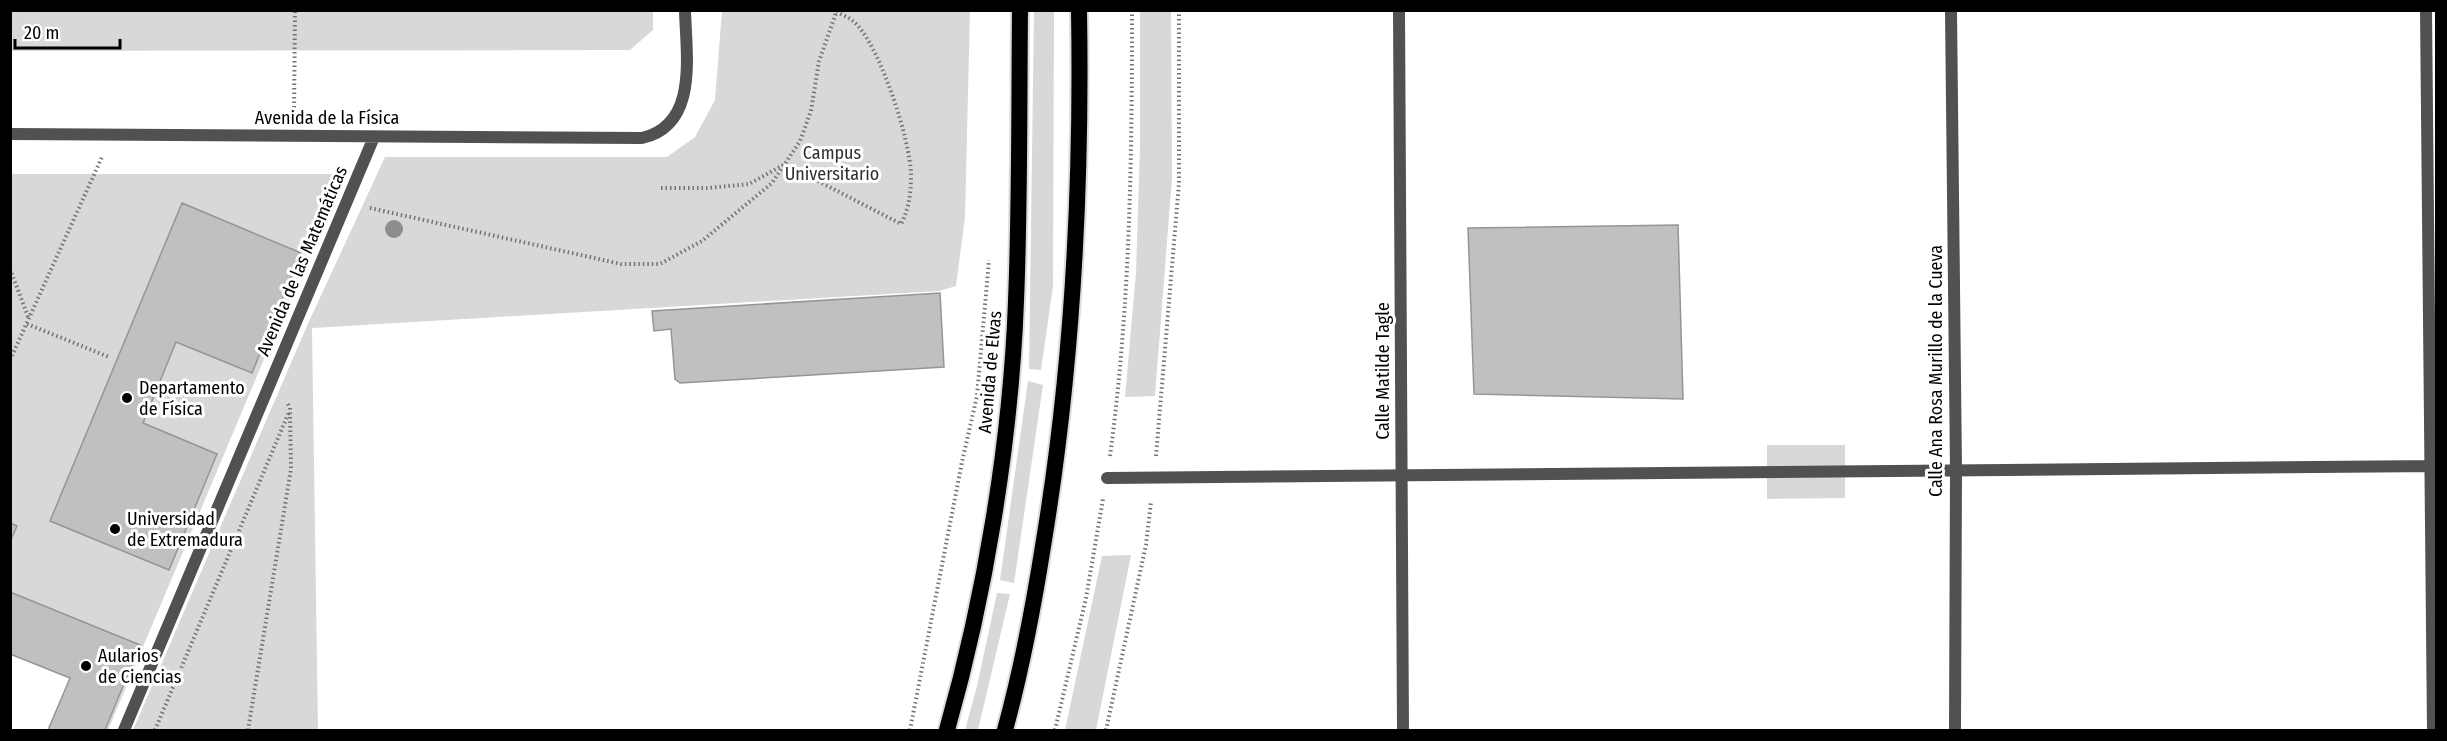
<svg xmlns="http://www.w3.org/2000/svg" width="2447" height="741" font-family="'Fira Sans Condensed',sans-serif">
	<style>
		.green { fill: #d8d8d8; fill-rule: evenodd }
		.building { fill: #c0c0c0; stroke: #959595; stroke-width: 1.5 }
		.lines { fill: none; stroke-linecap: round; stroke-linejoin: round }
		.trunk-casing { stroke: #dbdbdb; stroke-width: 20 }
		.path { stroke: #737373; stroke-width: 4; stroke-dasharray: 1.5 3; stroke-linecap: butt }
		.pedestrian { stroke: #515151; stroke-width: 12 }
		.minor { stroke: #515151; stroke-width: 12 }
		.trunk { stroke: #000; stroke-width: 16 }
		.tree { fill: #8d8d8d }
		.poi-dot { fill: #000; stroke: #fff; stroke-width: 2 }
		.labels { text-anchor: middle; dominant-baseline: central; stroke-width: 6; stroke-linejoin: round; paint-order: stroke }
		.street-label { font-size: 18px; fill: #000; stroke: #fff }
		.park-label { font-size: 18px; fill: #2f2f2f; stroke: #fff }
		.poi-label { font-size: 18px; fill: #000; stroke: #fff; text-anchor: start }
	</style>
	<rect width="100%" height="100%" fill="#fff"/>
	<path class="green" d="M653 10V30L630 50 11 51V11Z
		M722 11H970L965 217 956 286 939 291 312 328 318 730H133L306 328 385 157H667L695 137 715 100Z
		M1034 11H1054L1053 286 1041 370 1029 369Z
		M1140 11H1171L1172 178 1155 396 1125 397 1136 273 1140 147Z
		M10 174H342L108 730H105L140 645 11 592V542L17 526 10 523ZM183 204 301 253 252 373 176 342 143 423 217 454 169 570 50 521Z
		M1028 381 1043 385 1014 583 1000 580Z
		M1767 445H1845V498L1767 499Z
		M1131 555 1096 730H1065L1102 556Z
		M997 593 1010 594 978 730H965L977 686Z"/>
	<path class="building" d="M182 203 301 253 252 373 176 342 143 423 217 454 169 570 50 521Z
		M1678 225 1683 399 1474 394 1468 228Z
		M940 293 944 367 680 383 675 379 671 329 654 331 652 311Z
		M10 523 17 526 10 542Z
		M10 592 140 645 105 730H48L70 678 10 654Z"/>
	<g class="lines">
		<defs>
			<path id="trunk" d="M947 730C985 596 1011 440 1016 301 1020 204 1019 107 1020 10
				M1005 730C1022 668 1034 604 1044 540 1073 364 1082 188 1079 10"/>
		</defs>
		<use href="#trunk" class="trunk-casing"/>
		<path class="path" d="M294 112 295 10
			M661 188H708L749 184 785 164 901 224C909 208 911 194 911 175 911 142 879 42 853 21 849 17 842 15 837 12
			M370 208 621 264H660L702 241 772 183 800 141 811 111 819 61 837 10
			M10 269 29 319
			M27 324 109 357
			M10 360 102 157
			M1110 456C1130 308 1132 160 1132 10
			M1156 456 1179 183V10
			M155 730 289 412
			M248 730 291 469 290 408 287 402
			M910 730 962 462 977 396 989 260
			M1055 730 1086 598 1103 499
			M1106 730 1146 545 1151 502"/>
		<path class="pedestrian" d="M2426 10 2433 730
			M1107 478 2436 466"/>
		<path class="minor" d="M1399 10 1403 730
			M1951 10 1956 470 1955 730
			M10 134 642 138C699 125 686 55 685 10
			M124 730 374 137"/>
		<use href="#trunk" class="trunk"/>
	</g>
	<circle class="tree" cx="394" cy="229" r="9"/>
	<g class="poi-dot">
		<circle cx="127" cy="398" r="6"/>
		<circle cx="115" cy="529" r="6"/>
		<circle cx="86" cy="666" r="6"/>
	</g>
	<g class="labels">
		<g class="street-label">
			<text x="327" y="118">Avenida de la Física</text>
			<text transform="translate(302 261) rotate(-67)">Avenida de las Matemáticas</text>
			<text transform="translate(1383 371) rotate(-90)">Calle Matilde Tagle</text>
			<text transform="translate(1936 371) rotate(-90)">Calle Ana Rosa Murillo de la Cueva</text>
			<text transform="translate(990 372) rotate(-85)">Avenida de Elvas</text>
		</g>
		<g class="park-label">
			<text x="832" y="153">Campus<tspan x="832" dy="21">Universitario</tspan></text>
		</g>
		<g class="poi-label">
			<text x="139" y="388">Departamento<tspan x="139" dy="21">de Física</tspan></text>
			<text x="127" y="519">Universidad<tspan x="127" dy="21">de Extremadura</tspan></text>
			<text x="98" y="656">Aularios<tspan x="98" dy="21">de Ciencias</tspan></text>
		</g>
	</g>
	<rect width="2447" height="741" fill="none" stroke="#000000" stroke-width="24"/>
	<path d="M15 39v9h105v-9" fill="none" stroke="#000000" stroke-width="3"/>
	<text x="24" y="39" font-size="18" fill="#000000" stroke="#ffffff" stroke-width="4.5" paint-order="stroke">20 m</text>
</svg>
